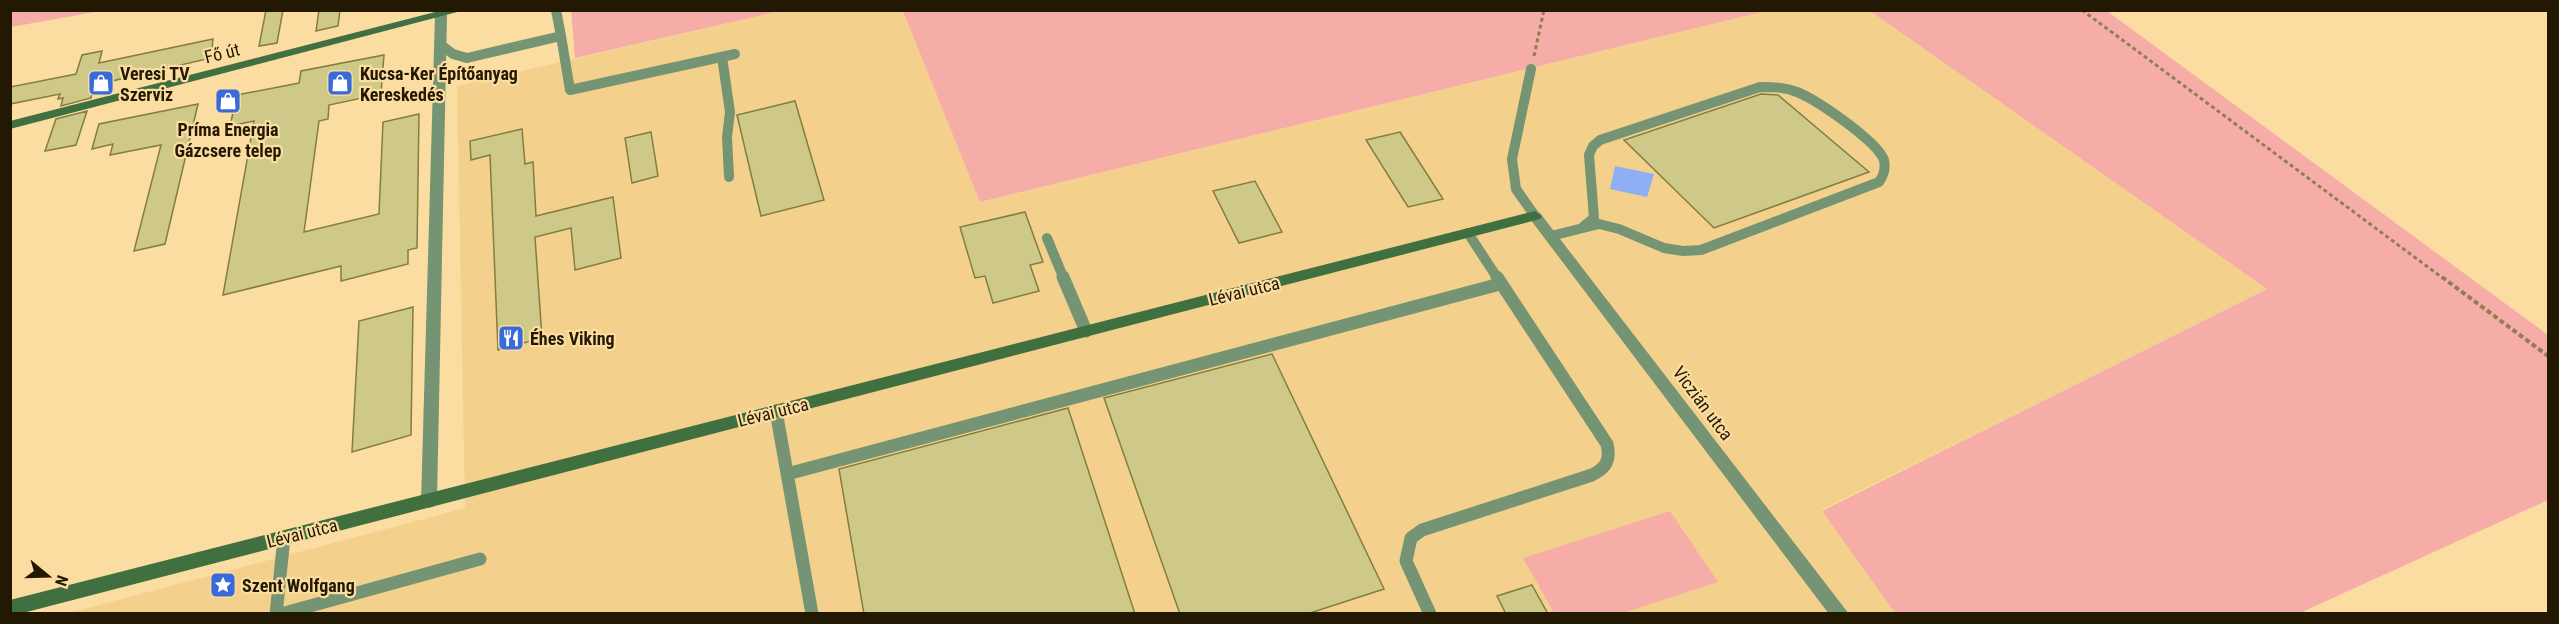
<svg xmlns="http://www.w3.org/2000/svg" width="2559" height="624" font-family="'Roboto Condensed',sans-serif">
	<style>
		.built { fill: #f3d18d }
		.green { fill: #f6ada8 }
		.water { fill: #8eaff3 }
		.building { fill: #cec989; stroke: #837d3f; stroke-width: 1.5 }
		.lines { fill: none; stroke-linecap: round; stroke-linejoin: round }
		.path-far1 { stroke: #937e54; stroke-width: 3; stroke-dasharray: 4 3; stroke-linecap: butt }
		.path { stroke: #937e54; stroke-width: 4; stroke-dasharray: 5 3; stroke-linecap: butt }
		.lane-far1 { stroke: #759474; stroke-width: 10 }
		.lane { stroke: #759474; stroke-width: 13 }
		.street { fill: #759474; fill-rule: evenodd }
		.secondary { fill: #406f40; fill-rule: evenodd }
		.labels { text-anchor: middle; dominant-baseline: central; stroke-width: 4.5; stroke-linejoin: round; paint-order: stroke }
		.street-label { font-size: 18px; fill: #231802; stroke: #fbdda1 }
		.poi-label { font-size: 18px; font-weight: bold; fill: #231802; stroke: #fbdda1; text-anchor: start }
	</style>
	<rect width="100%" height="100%" fill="#fbdda1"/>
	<path class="built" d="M780 11H903L981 202 1766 11H1870L2267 289 1822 510 1895 613 65 614 465 508 457 86Z"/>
	<path class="green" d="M11 10H101V11L11 27Z
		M571 10H780V11L575 58Z
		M903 11H1766L980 202Z
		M1870 11H2107L2548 335V500L2300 613H1895L1822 511 2267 289Z
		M1670 511 1718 582 1623 613H1554L1523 558Z"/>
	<path class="water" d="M1615 166 1654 174 1647 197 1610 189Z"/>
	<path class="building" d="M266 10H283L277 43 259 46Z
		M319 10H340L338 26 316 31Z
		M213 39 211 58 108 82 106 88 93 90 91 98 61 106 63 98 58 99 60 94 10 104V87L76 74 82 55 102 51 99 63Z
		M384 55 381 94 329 105 328 119 319 121 304 232 379 214 383 122 419 114 417 248 408 250V264L341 281V266L223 295 254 121 230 126 237 95 299 83 301 71Z
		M1761 94 1778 95 1869 172 1714 228 1624 140Z
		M795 101 824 200 761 216 737 115Z
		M198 104 165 244 134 251 161 145 110 155 113 144 92 149 99 124Z
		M87 111 76 145 45 151 56 119Z
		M522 129 525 164 533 162 536 216 613 197 621 258 575 270 571 228 535 237 542 338 498 350 490 155 471 160 470 141Z
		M651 132 658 176 632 183 625 138Z
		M1400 132 1443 199 1408 207 1366 140Z
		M1255 181 1282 232 1239 243 1213 191Z
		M1025 212 1043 262 1030 265 1039 291 993 303 985 276 975 278 960 227Z
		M413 307 411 435 352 452 359 321Z
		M1272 354 1384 589 1307 614H1180L1104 398Z
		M1068 408 1135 614H864L839 469Z
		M1532 585 1548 614H1506L1497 596Z"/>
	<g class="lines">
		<path class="path-far1" d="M2082 10 2444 279
			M1534 56 1544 10"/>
		<path class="path" d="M2442 277 2548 356"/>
		<path class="lane-far1" d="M561 36 570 90 735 54
			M441 45 453 54 467 58 561 36 556 10
			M722 57 730 112 727 137 729 177
			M1531 69 1512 159 1516 189 1535 216
			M1468 233 1498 279
			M1551 236 1599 224 1619 229 1664 248 1683 251 1701 250 1879 182C1884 175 1886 169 1884 160 1877 141 1817 100 1797 92 1785 87 1773 87 1760 87L1600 140 1593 146 1589 155 1594 218 1584 226
			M1047 238 1064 279"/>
		<path class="lane" d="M1063 277 1086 331
			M776 411 812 614
			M787 474 1500 284
			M276 614 284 538
			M281 614 480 559
			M1430 614 1406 561 1411 538 1422 530 1592 475C1606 468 1611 460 1607 444L1497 277"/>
		<path class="street" d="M441 11 447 15 437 501 435 506 429 508 423 506 421 501 435 15Z
			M1535 211 1540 213 1849 614H1829L1530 219 1528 216Z"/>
		<path class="secondary" d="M443 10H465L10 129V121Z
			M1535 211 1542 216 1540 219 19 614H10V600Z"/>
	</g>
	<defs>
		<symbol id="shop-square" viewBox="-11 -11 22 22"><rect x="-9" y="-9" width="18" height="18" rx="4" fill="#396ada" stroke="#fbdda1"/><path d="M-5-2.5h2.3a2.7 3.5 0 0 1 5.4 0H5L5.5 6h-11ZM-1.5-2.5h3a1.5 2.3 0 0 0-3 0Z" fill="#fff"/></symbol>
		<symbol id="restaurant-square" viewBox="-11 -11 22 22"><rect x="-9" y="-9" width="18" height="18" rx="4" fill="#396ada" stroke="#fbdda1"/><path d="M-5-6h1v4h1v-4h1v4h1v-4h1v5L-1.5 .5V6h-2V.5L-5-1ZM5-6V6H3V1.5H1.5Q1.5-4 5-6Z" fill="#fff"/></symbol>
		<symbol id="sight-square" viewBox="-11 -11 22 22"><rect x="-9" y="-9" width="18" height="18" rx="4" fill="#396ada" stroke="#fbdda1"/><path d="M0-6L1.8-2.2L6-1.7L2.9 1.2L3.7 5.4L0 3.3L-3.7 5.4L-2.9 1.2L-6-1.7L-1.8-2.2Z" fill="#fff"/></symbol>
	</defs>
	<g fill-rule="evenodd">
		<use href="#shop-square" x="86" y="68" width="30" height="30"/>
		<use href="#shop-square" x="325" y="68" width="30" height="30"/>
		<use href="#shop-square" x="213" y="86" width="30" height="30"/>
		<use href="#restaurant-square" x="496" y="323" width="30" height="30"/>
		<use href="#sight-square" x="208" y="570" width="30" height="30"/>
	</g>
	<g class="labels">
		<g class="street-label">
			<text transform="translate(222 53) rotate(-14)">Fő út</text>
			<text transform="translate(1244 291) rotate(-14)">Lévai utca</text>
			<text transform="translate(1703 403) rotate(53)">Viczián utca</text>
			<text transform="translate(773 412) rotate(-14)">Lévai utca</text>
			<text transform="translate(302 533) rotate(-14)">Lévai utca</text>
		</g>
		<g class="poi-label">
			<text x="120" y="73">Veresi TV<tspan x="120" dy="21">Szerviz</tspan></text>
			<text x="360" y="73">Kucsa-Ker Építőanyag<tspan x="360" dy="21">Kereskedés</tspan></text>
			<text x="228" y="129" text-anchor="middle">Príma Energia<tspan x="228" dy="21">Gázcsere telep</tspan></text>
			<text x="530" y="338">Éhes Viking</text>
			<text x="242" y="585">Szent Wolfgang</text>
		</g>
	</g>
	<rect width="2559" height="624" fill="none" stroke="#231802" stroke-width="24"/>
	<g transform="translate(48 576) rotate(109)" stroke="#fbdda1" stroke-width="4.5" paint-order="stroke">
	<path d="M0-4.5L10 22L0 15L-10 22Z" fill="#231802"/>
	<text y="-9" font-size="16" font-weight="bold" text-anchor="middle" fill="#231802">N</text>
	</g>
</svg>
